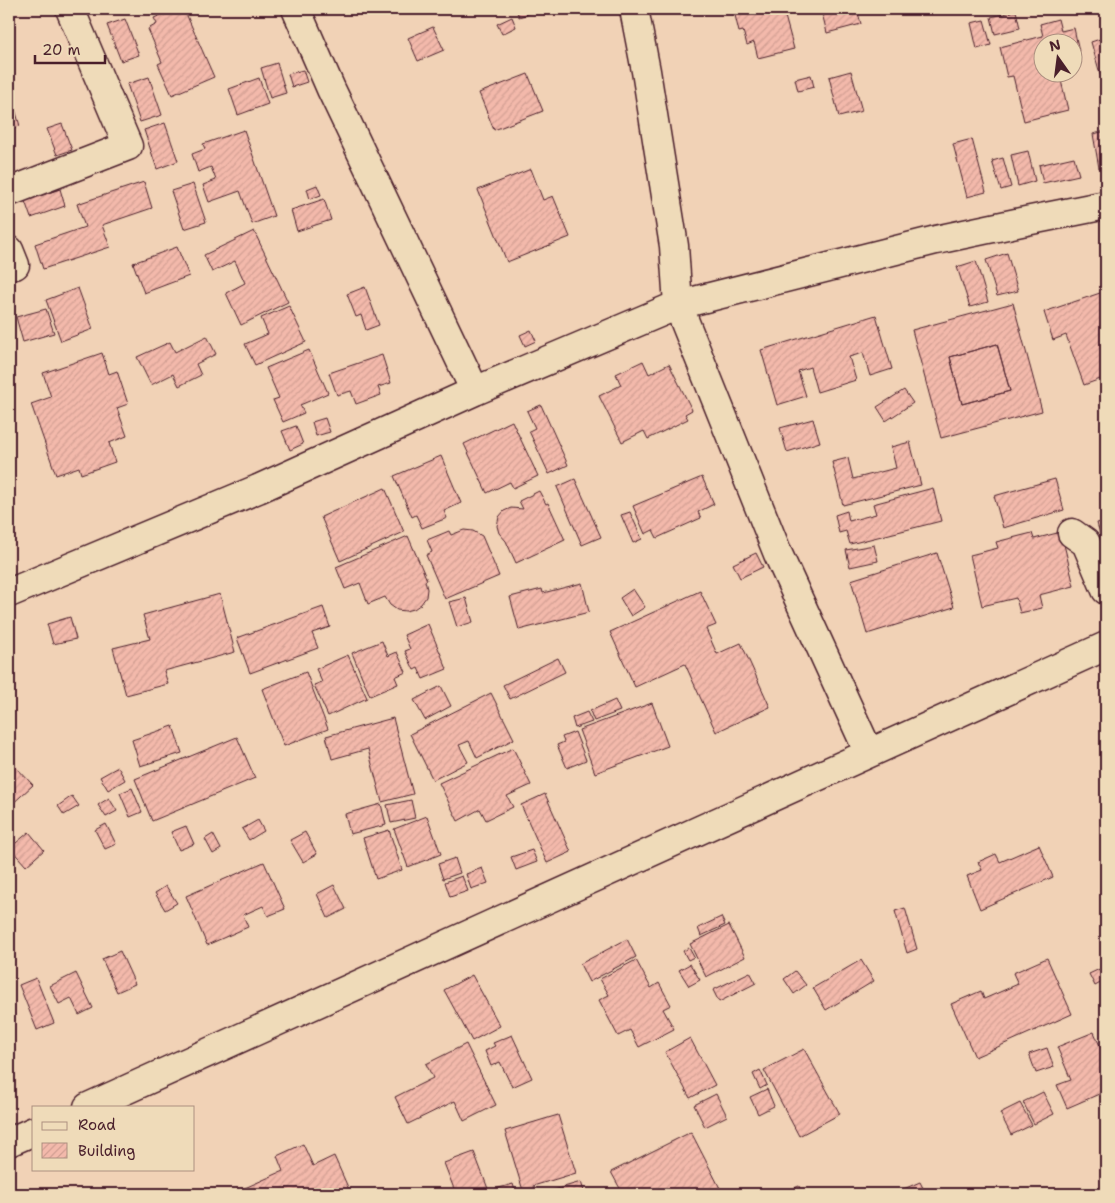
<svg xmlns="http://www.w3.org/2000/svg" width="1115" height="1203" font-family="'Shantell Sans',sans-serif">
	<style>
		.building { fill: url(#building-hatch); stroke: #4a1f2b; fill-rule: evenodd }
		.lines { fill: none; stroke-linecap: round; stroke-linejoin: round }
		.minor-casing { stroke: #4a1f2b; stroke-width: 31 }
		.minor { stroke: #efdbb9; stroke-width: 28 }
	</style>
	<defs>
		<pattern id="building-hatch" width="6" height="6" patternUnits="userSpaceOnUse" patternTransform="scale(1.25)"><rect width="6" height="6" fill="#f3b9ab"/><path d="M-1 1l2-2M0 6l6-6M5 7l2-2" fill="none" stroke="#d29f93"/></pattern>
	</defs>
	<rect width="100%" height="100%" fill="#f1d2b6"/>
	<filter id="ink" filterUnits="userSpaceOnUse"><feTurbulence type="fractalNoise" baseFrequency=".02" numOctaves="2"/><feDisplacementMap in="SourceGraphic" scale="10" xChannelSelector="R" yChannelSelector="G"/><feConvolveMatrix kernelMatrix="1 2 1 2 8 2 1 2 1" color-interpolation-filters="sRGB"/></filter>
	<g filter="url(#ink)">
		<path class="building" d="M175 9H184L214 77 172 95 158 64 162 62 148 29 157 24 154 18Z
			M516 9H535L536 11 519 17Z
			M741 9H783L794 49 758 58 754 42 747 45 743 31 739 32 734 11Z
			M821 9H857L861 24 827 33Z
			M1016 11 1020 28 995 34 991 17Z
			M512 17 516 27 502 34 497 24Z
			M125 19 139 55 121 61 107 25Z
			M1058 19 1061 31 1074 28 1080 56 1072 58V42H1042V72H1059L1068 110 1024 121 1013 76 1007 77 1000 47 1043 36 1040 24Z
			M984 20 991 45 977 49 971 23Z
			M433 27 444 50 418 61 408 38Z
			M1106 37V95L1091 42Z
			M277 63 286 93 270 98 261 68Z
			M303 70 307 82 292 87 288 74Z
			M851 71 862 111 839 117 829 77Z
			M528 74 543 111 494 130 479 93Z
			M811 75 814 87 798 91 795 79Z
			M149 77 162 115 140 122 127 84Z
			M259 78 268 104 238 115 229 89Z
			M9 89 20 126 9 129Z
			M165 123 178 161 157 169 144 130Z
			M62 124 72 150 57 155 47 129Z
			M244 130 274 216 252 224 240 191 209 202 203 185 216 180 211 167 198 172 192 154 205 149 203 144Z
			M1106 131V167L1099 168 1093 134Z
			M972 139 986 192 967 197 953 144Z
			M1028 151 1035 181 1018 186 1011 155Z
			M1074 157 1079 175 1043 183 1039 165Z
			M1003 158 1011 187 1001 190 992 161Z
			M531 169 543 200 553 196 570 237 507 262 478 190Z
			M144 182 152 208 102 225 110 247 43 269 35 244 85 227 77 204Z
			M193 184 206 222 184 229 171 191Z
			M317 185 321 195 310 199 307 189Z
			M60 189 65 206 31 218 25 201Z
			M324 199 331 220 297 231 291 210Z
			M254 231 288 302 241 325 226 293 245 283 235 261 212 272 204 255Z
			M177 247 189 276 144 293 133 263Z
			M1007 253 1018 291 997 296 986 260Z
			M976 261 988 302 970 307 957 267Z
			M365 287 379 325 366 330 361 315 356 317 347 294Z
			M78 288 93 329 61 341 46 300Z
			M1106 291V332L1102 334 1106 346V377L1084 385 1066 335 1053 340 1044 312Z
			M1013 303 1042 411 941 438 912 330ZM997 344 1010 391 962 404 950 357Z
			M289 306 306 342 255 365 245 344 268 334 261 318Z
			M46 309 54 333 23 342 16 317Z
			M876 315 892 369 870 376 863 353 849 357 856 380 817 392 810 367 798 371 806 396 777 405 761 350Z
			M531 330 536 341 525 346 520 335Z
			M207 336 216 354 196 364 201 375 179 386 173 374 151 385 137 357 170 342 175 352Z
			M997 344 1010 391 962 404 950 357Z
			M309 350 328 393 300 405 304 413 283 422 273 400 279 398 266 368Z
			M102 353 109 374 117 371 128 404 117 408 127 436 109 443 115 462 81 474 79 467 56 475 31 404 51 397 43 373Z
			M382 355 391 383 378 387 381 395 356 404 351 391 337 395 329 373Z
			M643 361 649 374 669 364 692 410 685 414 688 419 648 439 644 431 622 442 599 396 621 385 616 374Z
			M904 390 913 403 886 421 877 407Z
			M541 405 568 465 549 474 529 431 535 428 527 411Z
			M325 418 330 432 316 436 312 422Z
			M813 419 820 442 787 452 780 428Z
			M512 421 538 476 513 488 510 482 487 493 464 444Z
			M296 426 303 444 290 450 282 431Z
			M910 442 921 485 843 505 832 462 848 458 853 479 896 468 891 447Z
			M441 456 461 503 444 511 447 518 422 528 416 515 412 517 394 476Z
			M702 477 714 504 698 512 701 518 657 538 653 530 645 534 633 506Z
			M575 479 601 537 582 545 557 487Z
			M1055 479 1064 510 1003 528 994 496Z
			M385 488 404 532 340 561 321 517Z
			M933 488 941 521 850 544 846 531 839 533 835 515 847 511 849 521 876 514 873 504Z
			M539 491 546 504 548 503 565 540 516 563 506 541 499 533 497 526 499 517 504 511 511 508 523 509 519 501Z
			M630 512 642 539 633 543 621 515Z
			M1106 521V549H1104L1097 523Z
			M464 530 473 531 482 536 499 576 445 599 426 555 432 552 427 540 449 531 451 535Z
			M1061 532 1074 586 1039 595 1042 608 1020 613 1016 598 982 606 970 555 998 548 996 542 1032 533 1034 539Z
			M408 536 427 580 425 581 427 589 426 597 421 604 414 609 406 611 397 610 390 605 385 597 368 604 360 583 345 589 336 567Z
			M874 545 878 561 850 567 846 550Z
			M756 553 763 567 740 578 733 564Z
			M937 553 954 607 867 634 851 580Z
			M582 583 589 612 519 630 510 597 542 589 543 593Z
			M633 589 645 607 631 616 620 598Z
			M700 591 716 625 706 629 717 654 741 643 770 707 716 732 685 664 635 687 610 632Z
			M220 594 235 652 164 671 168 684 126 695 113 648 150 639 143 615Z
			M466 598 473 622 457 627 449 602Z
			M323 607 330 627 312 633 318 648 250 673 237 638Z
			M70 617 76 639 53 644 47 624Z
			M428 624 447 669 423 679 418 668 414 670 405 651 410 649 404 635Z
			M382 641 388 656 397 652 406 672 395 677 398 684 370 696 352 653Z
			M348 655 367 698 328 716 314 685 322 682 316 669Z
			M558 658 565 672 510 699 503 685Z
			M306 672 328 729 284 746 262 689Z
			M441 686 451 706 425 720 414 700Z
			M491 693 514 739 477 758 469 741 459 745 468 762 433 780 410 734Z
			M615 700 620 711 594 721 590 711Z
			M652 703 668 746 595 773 579 730Z
			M587 712 592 722 575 728 572 718Z
			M393 718 413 794 382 802 368 749 332 759 326 736Z
			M173 726 182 753 140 766 132 740Z
			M575 732 586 760 567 768 557 745 564 742 562 737Z
			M237 737 255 778 152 821 135 779Z
			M513 748 531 785 507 796 513 807 486 820 480 809 458 821 439 783Z
			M14 765 33 785 9 807V771Z
			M118 767 125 780 108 790 100 777Z
			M132 788 142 812 130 817 120 793Z
			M545 794 571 852 547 863 521 805Z
			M72 796 79 806 64 815 58 806Z
			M109 798 117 811 106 817 98 805Z
			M411 800 415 818 391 823 387 805Z
			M381 804 386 825 350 834 345 814Z
			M427 816 441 854 408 867 394 829Z
			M258 820 264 831 249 840 242 829Z
			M106 824 116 844 105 849 95 830Z
			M186 826 194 844 179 850 171 832Z
			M389 830 402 870 376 879 363 838Z
			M29 832 44 850 26 866 10 848Z
			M305 832 317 854 303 862 290 840Z
			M213 834 221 849 213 854 205 839Z
			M1039 845 1053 877 980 909 967 876 982 870 978 862 996 854 1000 862Z
			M532 850 537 862 516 870 511 857Z
			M455 858 460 873 443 879 438 864Z
			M264 862 285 909 268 916 263 906 243 915 248 927 207 945 186 896Z
			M482 868 488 883 471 889 466 874Z
			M462 876 468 891 450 897 445 882Z
			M334 885 346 909 328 918 317 894Z
			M166 886 177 903 165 910 155 893Z
			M905 908 917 949 907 953 895 911Z
			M721 917 725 925 701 936 698 928Z
			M729 925 745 957 706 977 690 944Z
			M627 939 636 957 589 982 580 964Z
			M689 948 694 957 688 960 683 951Z
			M120 951 135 984 117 992 102 959Z
			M1047 958 1072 1014 975 1057 951 1004 981 991 984 999 1018 984 1013 973Z
			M636 960 651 988 659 983 671 1005 663 1009 674 1029 639 1047 630 1030 618 1036 599 1000 609 995 600 979Z
			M861 960 874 981 826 1010 813 988Z
			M690 964 700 980 689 986 679 970Z
			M1106 966V980L1095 986 1089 974Z
			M795 971 806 985 794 994 784 979Z
			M750 972 756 983 719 1002 713 990Z
			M76 973 93 1008 79 1015 71 998 59 1004 50 986Z
			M472 975 500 1026 472 1041 444 990Z
			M36 978 54 1023 37 1030 19 985Z
			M1094 1032 1106 1060V1091L1067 1108 1057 1085 1071 1080 1057 1047Z
			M512 1035 532 1078 512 1087 500 1062 491 1066 485 1051 495 1046 493 1043Z
			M690 1038 715 1085 690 1098 665 1052Z
			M9 1039 13 1050 9 1051Z
			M466 1044 496 1105 464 1121 455 1101 408 1124 395 1097 433 1078 426 1064Z
			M1047 1048 1054 1067 1036 1073 1029 1054Z
			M804 1049 840 1114 799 1136 764 1070Z
			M760 1070 767 1085 760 1089 753 1074Z
			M767 1089 774 1106 758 1114 750 1097Z
			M1043 1092 1054 1114 1034 1124 1023 1102Z
			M716 1094 727 1116 705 1127 694 1105Z
			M1020 1103 1032 1125 1011 1135 1000 1113Z
			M558 1115 576 1173 533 1186 535 1194H524L505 1131Z
			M691 1132 723 1194H623L611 1172Z
			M303 1144 313 1166 334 1156 351 1194H236V1192L283 1171 277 1156Z
			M474 1152 490 1194H456L444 1163Z
			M581 1182 585 1194H540Z
			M920 1182 926 1194H892Z
			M513 1184 516 1194H493L492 1190Z
			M799 1186 802 1194H780Z
			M1106 1189V1194H1094Z"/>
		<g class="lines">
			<defs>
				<path id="minor" d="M296 9 331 89 475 391
					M634 9 646 71 674 246 678 305 778 554 869 753
					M9 192 128 146 70 9
					M9 250 15 265
					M1072 533 1086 543 1106 590
					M9 593 258 489 475 391 678 305 936 240 1021 222 1106 205
					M88 1107 1106 646
					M9 1142 34 1131"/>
			</defs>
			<use href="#minor" class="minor-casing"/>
			<use href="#minor" class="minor"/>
		</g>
	</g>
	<rect width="1115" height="1203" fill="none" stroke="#efdbb9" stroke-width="30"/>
	<rect x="15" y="15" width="1085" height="1173" fill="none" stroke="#4a1f2b" stroke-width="2" filter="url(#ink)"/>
	<rect x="32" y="1106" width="162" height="65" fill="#efdbb9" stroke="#ad9080"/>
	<rect x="42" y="1122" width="25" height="8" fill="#efdbb9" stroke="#ad9080"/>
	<text x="78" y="1130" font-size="15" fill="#4a1f2b">Road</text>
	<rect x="42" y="1143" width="25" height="15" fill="url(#building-hatch)" stroke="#ad9080"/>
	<text x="78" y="1156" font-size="15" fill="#4a1f2b">Building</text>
	<g transform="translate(1058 58) rotate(346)"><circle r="24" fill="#efdbb9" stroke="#ad9080"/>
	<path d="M0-4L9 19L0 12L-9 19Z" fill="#4a1f2b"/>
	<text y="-8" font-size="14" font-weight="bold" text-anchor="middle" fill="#4a1f2b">N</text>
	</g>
	<path d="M35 55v8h70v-8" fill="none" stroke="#4a1f2b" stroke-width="2.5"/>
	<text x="42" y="55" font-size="15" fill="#4a1f2b" stroke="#efdbb9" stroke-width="4" paint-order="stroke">20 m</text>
</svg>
